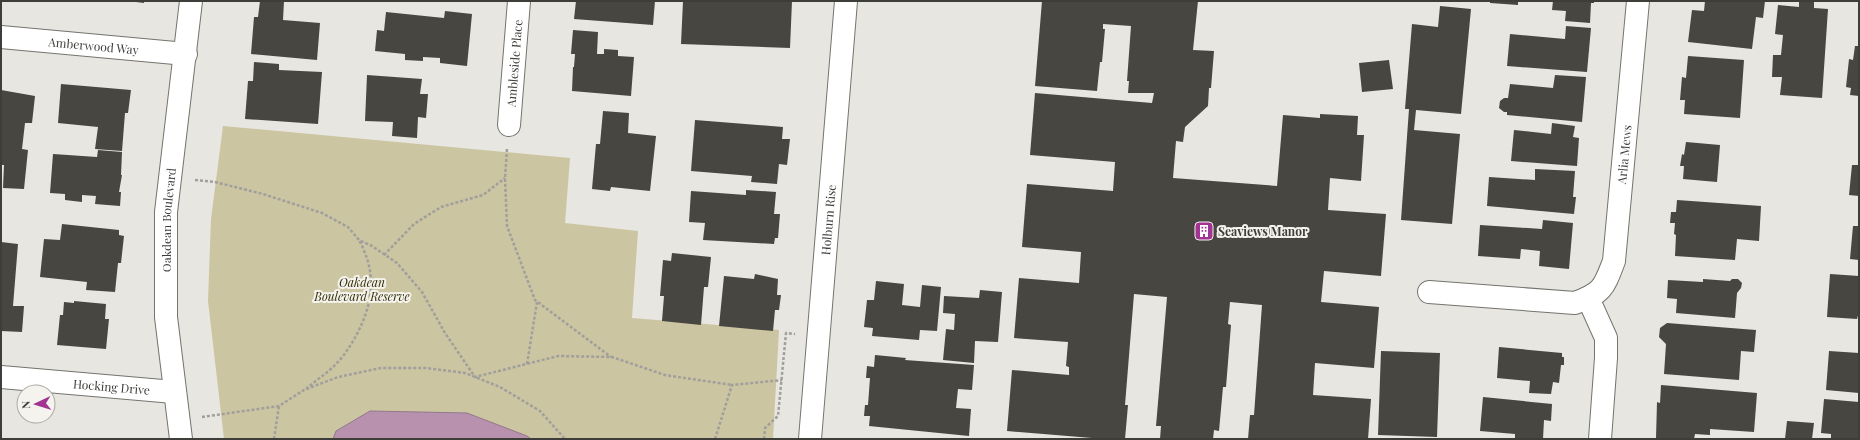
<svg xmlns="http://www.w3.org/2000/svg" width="1860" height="440" font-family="'Playfair Display',serif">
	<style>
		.green { fill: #ccc5a2 }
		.water { fill: #b891af; stroke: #93788c }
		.building { fill: #474641 }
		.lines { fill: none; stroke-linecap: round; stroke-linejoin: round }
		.minor-casing { stroke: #74736e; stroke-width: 24 }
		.path { stroke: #a09f9b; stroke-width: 2.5; stroke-dasharray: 3 2; stroke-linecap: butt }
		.minor { stroke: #fff; stroke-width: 22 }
		.labels { text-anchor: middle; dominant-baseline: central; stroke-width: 4; stroke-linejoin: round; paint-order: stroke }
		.street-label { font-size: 12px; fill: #3d3d3a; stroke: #f4f3ed }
		.poi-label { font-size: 12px; font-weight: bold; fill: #3d3d3a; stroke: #f4f3ed; text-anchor: start }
		.park-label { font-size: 12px; font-style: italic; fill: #362f08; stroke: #f4f3ed }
	</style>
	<rect width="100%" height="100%" fill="#e7e6e0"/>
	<path class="green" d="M223 126 570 158 565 223 638 231 632 318 779 330 773 439H224L208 301 211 219Z"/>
	<path class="water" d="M370 411 467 413 527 436 531 439H333L336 431Z"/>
	<path class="building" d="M128 1H144V3Z
		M260 1H284L283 20 320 23 317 60 251 54 254 17H258Z
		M576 1H655L653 25 574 19Z
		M683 1H792L790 48 681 44Z
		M1042 1H1198L1193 50 1214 51 1211 88H1209L1208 106 1185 127 1183 142 1176 141 1173 178 1277 186 1283 115 1320 118V114L1358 116 1357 135H1364L1361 181 1330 178 1328 210 1386 214 1381 276 1324 271 1321 302 1379 307 1374 368 1315 363 1313 395 1371 399 1368 439H1248L1250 415H1254L1262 305 1230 302 1228 324 1231 325 1226 387H1223L1219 431 1214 430 1213 439H1160L1161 426H1156L1167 297 1134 294 1125 405H1128L1125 439H1104L1007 431 1012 370 1069 375V367L1066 366 1068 342 1014 338 1019 278 1079 283 1081 252 1022 247 1027 184 1113 191 1115 162 1030 155 1035 93 1152 103 1154 93H1128L1129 81H1127L1131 26 1103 24V29H1105L1102 62H1100L1097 91 1035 86Z
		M1490 1H1518V5L1490 3Z
		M1553 1H1594V3H1591L1590 23 1565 21 1566 11 1552 10Z
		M1705 1H1765L1763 18 1756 17 1752 49 1688 42 1692 10 1704 11Z
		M1799 1 1814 2V8L1828 9 1822 98 1780 95 1782 77H1772L1773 55H1781L1783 35 1775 34 1778 5 1799 7Z
		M1440 6 1471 9 1461 114 1416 110 1414 130 1460 134 1452 224 1401 220 1409 109H1405L1412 24 1438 27Z
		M445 11 472 14 467 66 440 63V58L423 57V61L405 60V54L375 51 377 30 384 31 386 12 444 18Z
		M1566 26 1591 28 1587 72 1507 66 1510 34 1565 39Z
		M573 30 598 32 597 54H604V49L618 50V56L634 57 631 96 572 91 573 67H574L575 54H571Z
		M1855 46H1859V96L1850 95 1851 88 1846 87 1849 59 1853 60Z
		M1688 56 1744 60 1740 118 1684 114 1685 100H1680L1682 77 1686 78Z
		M1389 60 1393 89 1362 92 1359 63Z
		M254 62 279 64V70L322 72 318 124 245 119 248 81H253Z
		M367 75 422 79 420 94H428L426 118 418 117 417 138 392 136 393 122 365 121Z
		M1555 75 1586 77 1582 122 1507 115V112H1504L1499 108 1500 101 1504 98H1508L1510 84 1553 88Z
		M61 84 131 90 128 113H125L122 151 95 149 98 127 58 123Z
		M1 90 35 96 32 123H25L22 149 28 150 24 189 3 188 4 165H1Z
		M603 111 629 113 628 133 656 136 650 191 611 187 610 191 592 189 596 144H600Z
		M695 120 783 127 782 139H790L787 165 779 164 777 184 751 182 752 176 691 171Z
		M1552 123 1575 126 1573 137 1579 138 1577 166 1511 161 1514 130 1551 134Z
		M1686 142 1720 145 1717 182 1683 179 1684 166H1680L1682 154 1684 155Z
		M98 150 122 152 121 175H122L119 192H121L120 206 95 204 96 196 82 195V202L65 200V194L50 193 53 154 97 157Z
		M1852 165H1859V196L1849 195Z
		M1535 169 1575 171 1573 197H1576L1574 214 1487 206 1489 177 1535 180Z
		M746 190 776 192 774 214H780L778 238H775L774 244 703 240 705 223 689 222 691 191 746 195Z
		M1677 200 1761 206 1759 241 1737 239 1735 260 1675 256 1676 235 1674 234 1675 223H1670L1671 212H1676Z
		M1543 220 1573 223 1569 269 1539 266 1540 251 1521 249 1520 259 1478 256 1480 225 1542 229Z
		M62 224 119 230V235L124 236 121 263H118L115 292 86 290 87 282 40 277 44 239 60 240Z
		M1853 226H1859V260L1850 259Z
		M1 242 18 244 13 306H24L22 332 1 331Z
		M672 253 711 257 708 287H704L701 325 662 321 664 296H660L663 260 671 261Z
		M755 274 778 279 777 295H781L779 310H775L773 331 719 326 724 276 754 279Z
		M1830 274 1859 276V312L1857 319 1827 317Z
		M1703 279 1730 281 1732 279H1738L1742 283 1741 288 1737 293 1735 318 1676 313 1677 299 1667 298 1668 280 1703 282Z
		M876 281 904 284 902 305 920 307 922 285 941 287 937 331 920 330 919 340 872 336 873 328 864 327 867 300H874Z
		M980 290 1002 292 998 342 975 341 974 363 943 360 946 329 954 330 955 314 943 313 944 296 979 298Z
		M74 301 106 304 105 319H109L106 349 57 345 60 315H63L64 302 74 303Z
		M1667 323 1756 330 1754 352 1741 351 1739 380 1664 374 1666 344 1659 337 1660 328Z
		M1499 347 1562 353V357H1564V365H1561L1559 383 1553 382 1551 394 1529 393 1530 381 1497 378Z
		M1381 351 1440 353 1437 437 1378 435Z
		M1829 351 1859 353V393L1826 390Z
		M875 355 906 358 905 360 974 365 972 390 958 389 956 408 971 409 969 436 869 426 870 416H864L865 405H868L870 378H866L867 366 874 367Z
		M1661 385 1757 393 1754 432 1710 429V435L1695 434 1694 439 1656 438 1657 402 1660 403Z
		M1483 397 1552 404 1551 421 1544 420 1543 439H1515V434L1480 431Z
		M1824 399 1859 402V439H1831V434L1821 433Z
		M1787 421 1814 423 1812 439H1785Z"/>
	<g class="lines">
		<defs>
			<g id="minor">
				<path id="s1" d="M1 37 186 54"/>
				<path id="s2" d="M509 125 519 1"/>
				<path id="s3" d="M1429 292 1575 303C1603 293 1604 287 1614 261L1638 1"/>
				<path d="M1588 298 1606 338V358L1600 439"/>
				<path id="s4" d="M1 377 174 392"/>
				<path id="s5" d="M181 439 166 317V212L191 1"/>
				<path id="s6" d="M810 439 846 1"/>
			</g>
		</defs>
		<use href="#minor" class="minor-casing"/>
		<path class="path" d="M507 149 505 178 507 226 535 300 611 357
			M195 180 215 182 263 194 322 213 348 227 359 240 372 246 397 263 422 292 445 333 475 377 558 356 612 357 665 375 732 385
			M384 255 414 224 441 207 483 195 505 178
			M527 364 537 302
			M306 389C315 381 326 374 334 366 353 348 372 310 371 283 371 268 366 253 359 240
			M202 417 279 406 304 390 338 377 381 368H426L465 373 500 387 540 411 565 439
			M274 439 279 406
			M715 439 732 385 782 380
			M764 439 765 428 778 416 786 333 795 334"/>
		<use href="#minor" class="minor"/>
	</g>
	<defs>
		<symbol id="building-square" viewBox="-11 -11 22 22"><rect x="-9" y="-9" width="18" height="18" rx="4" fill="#a13392" stroke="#f4f3ed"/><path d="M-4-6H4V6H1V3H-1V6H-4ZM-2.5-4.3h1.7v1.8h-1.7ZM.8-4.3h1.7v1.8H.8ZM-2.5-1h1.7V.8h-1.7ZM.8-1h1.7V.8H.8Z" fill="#fff"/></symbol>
	</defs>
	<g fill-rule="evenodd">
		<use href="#building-square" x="1193" y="220" width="22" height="22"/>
	</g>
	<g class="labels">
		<g class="street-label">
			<text stroke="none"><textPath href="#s1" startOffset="93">Amberwood Way</textPath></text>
			<text stroke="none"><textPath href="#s2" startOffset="62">Ambleside Place</textPath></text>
			<text stroke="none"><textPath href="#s3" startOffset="314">Arlia Mews</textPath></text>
			<text stroke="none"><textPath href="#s5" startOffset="220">Oakdean Boulevard</textPath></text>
			<text stroke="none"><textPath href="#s6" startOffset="220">Holburn Rise</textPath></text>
			<text stroke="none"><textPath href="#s4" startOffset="111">Hocking Drive</textPath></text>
		</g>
		<g class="poi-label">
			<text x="1218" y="231">Seaviews Manor</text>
		</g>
		<g class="park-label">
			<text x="362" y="282">Oakdean<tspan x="362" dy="14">Boulevard Reserve</tspan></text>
		</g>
	</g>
	<rect width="1860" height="440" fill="none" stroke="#3d3d3a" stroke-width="4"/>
	<g transform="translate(36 404) rotate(266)"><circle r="19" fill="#f4f3ed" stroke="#abaaa5"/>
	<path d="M0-3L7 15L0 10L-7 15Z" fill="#a13392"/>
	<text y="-6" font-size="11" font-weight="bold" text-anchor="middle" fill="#3d3d3a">N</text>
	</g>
</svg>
